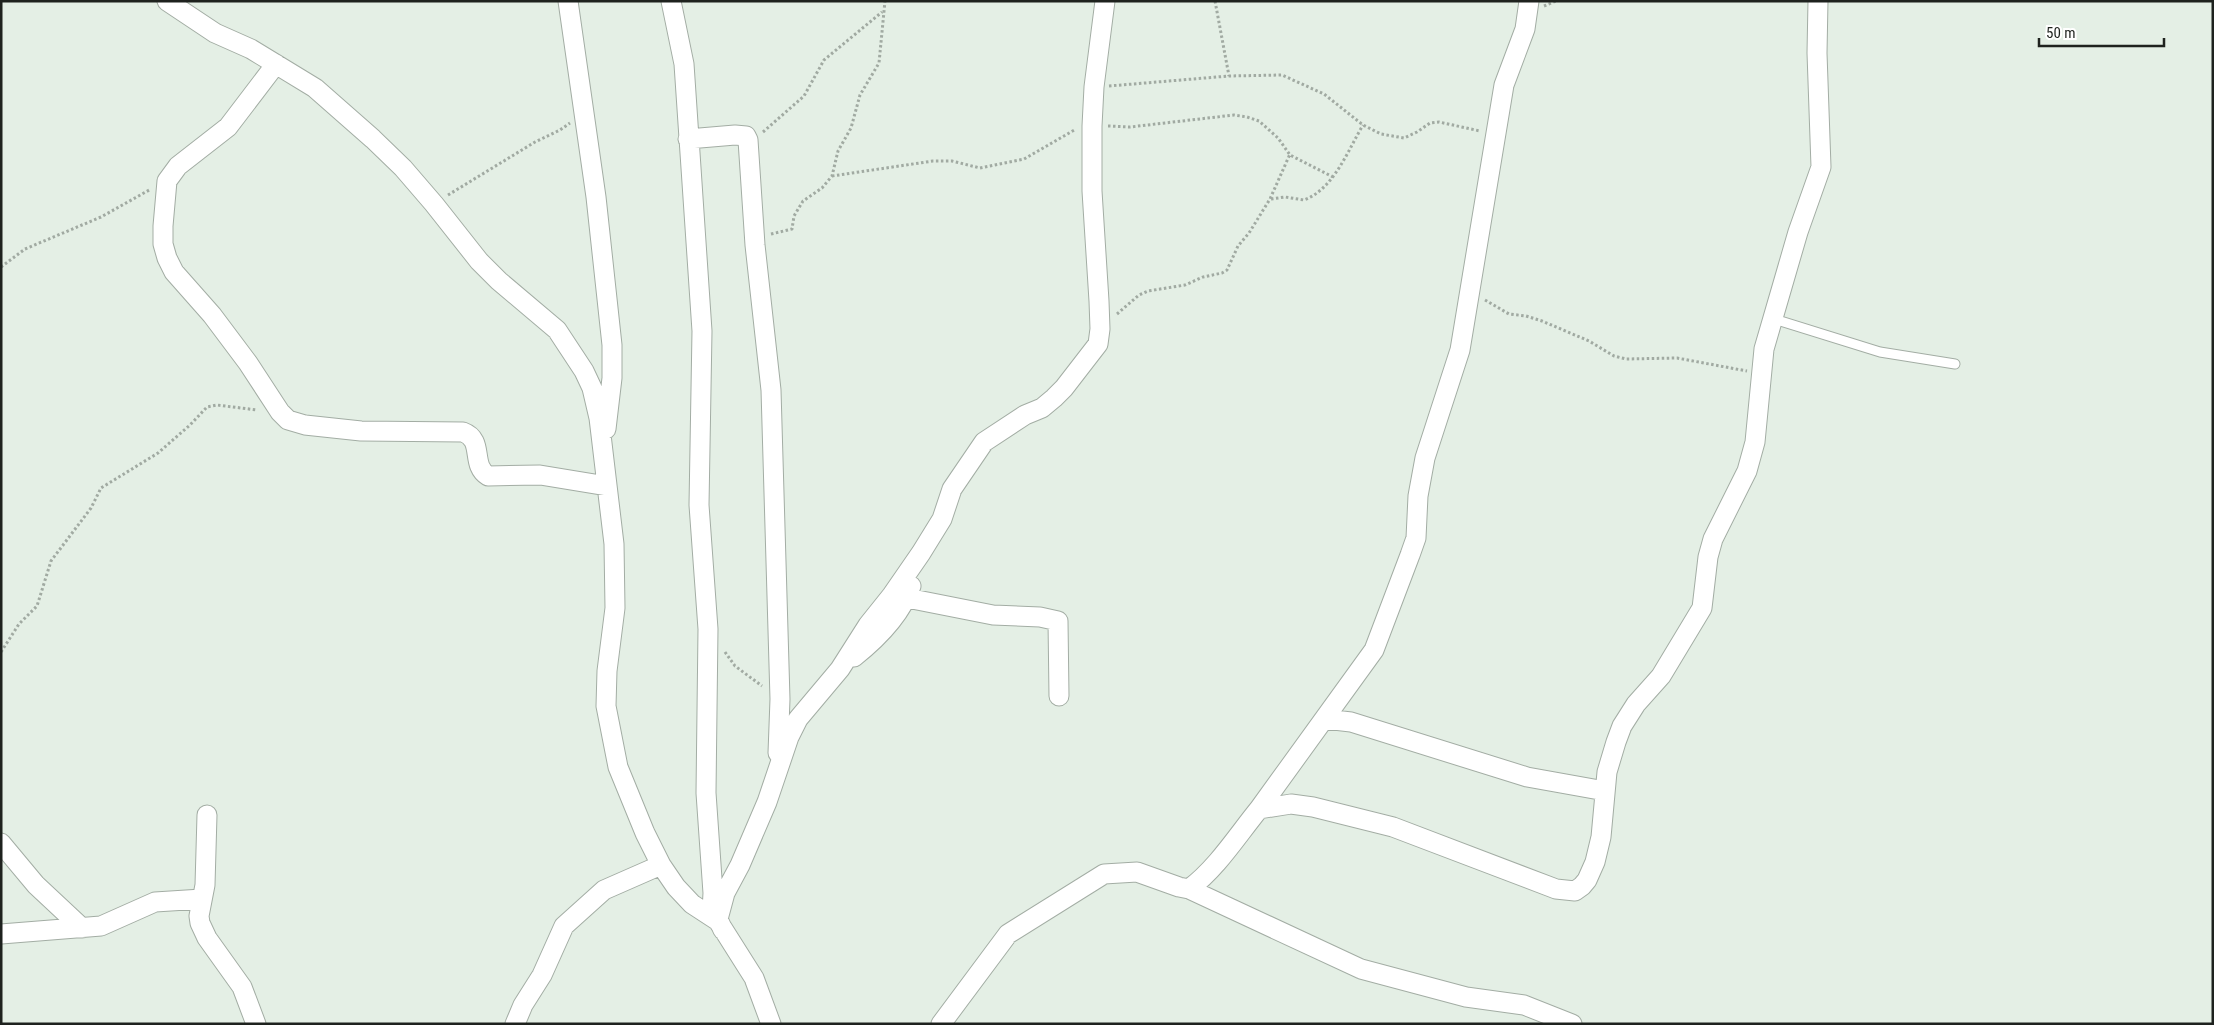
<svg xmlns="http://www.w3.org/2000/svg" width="2214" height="1025" font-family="'Roboto Condensed',sans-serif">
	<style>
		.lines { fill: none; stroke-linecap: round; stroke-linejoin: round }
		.lane-casing { stroke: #a3ada4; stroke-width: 11 }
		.street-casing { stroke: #a3ada4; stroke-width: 21 }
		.path { stroke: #a1aaa2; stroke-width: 3; stroke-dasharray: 2.5 2.5; stroke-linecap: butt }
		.lane { stroke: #fff; stroke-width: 9 }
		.street { stroke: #fff; stroke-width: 19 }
	</style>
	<rect width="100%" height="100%" fill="#e4efe5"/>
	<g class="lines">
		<defs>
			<path id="lane" d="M1774 319 1880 352 1955 364"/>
			<path id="street" d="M167 1 215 33 251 49 315 88 373 139 403 168 434 204 479 261 499 281 557 330 584 371 592 388 599 418 614 544 615 608 607 671 606 706 618 767 645 833 661 865 676 887 692 904 718 921 754 978 771 1024
				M568 1 596 197 612 345V378L606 429
				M671 1 684 64 702 331 699 505 708 629 706 793 713 893 712 911
				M276 64 228 127 178 166 167 181 163 226V244L167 258 174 272 212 315 248 363 280 412 288 420 305 425 361 431 463 432C485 440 470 465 488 476L540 475 607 486
				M688 139 735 135 746 136 748 140 755 245 771 390 780 699 778 753
				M907 598 993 615 1040 617 1058 621 1059 696
				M854 657C878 638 901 615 911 586
				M1325 719 1351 722 1527 777 1605 791
				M1259 809 1374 650 1410 555 1416 538 1418 496 1425 458 1460 350 1504 85 1525 29 1529 1
				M207 815 205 885 199 916 200 923 207 938 242 987 256 1024
				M1 843 36 885 82 928
				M1189 889 1361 969 1466 997 1524 1005 1572 1024
				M723 930 718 919 725 893 740 865 767 802 789 737 798 719 840 669 868 625 892 595 921 553 942 519 952 489 984 442 1025 415 1042 408 1054 398 1064 388 1098 344 1100 329 1099 301 1092 191V126L1094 87 1105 1
				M1 934 101 926 155 902 202 899
				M515 1024 523 1005 542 975 564 926 604 890 661 865
				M941 1024 1008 934 1104 874 1137 872 1179 887 1189 889C1217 868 1237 836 1259 809L1291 804 1313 807 1393 827 1556 889 1575 891 1582 886 1587 880 1595 862 1601 837 1607 772 1616 742 1622 726 1636 704 1661 676 1702 608 1708 557 1713 539 1747 471 1755 442 1764 349 1798 232 1821 167 1817 53 1818 1"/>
		</defs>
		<use href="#lane" class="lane-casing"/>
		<use href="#street" class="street-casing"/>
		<path class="path" d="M1215 1 1229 76
			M1544 6 1556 1
			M1109 86 1229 76 1282 75 1324 94 1363 125 1381 134 1404 138 1417 132 1430 123 1439 122 1480 131
			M1108 126 1130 127 1234 115 1247 117 1259 121 1278 138 1290 155 1333 177
			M763 132 804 96 824 60 882 12
			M832 176 933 161H952L980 168 1024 159 1076 129
			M448 195 535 142 560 130 570 123
			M1271 199 1285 197 1304 200C1334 189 1348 150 1363 125
			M771 234 792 229 794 216 803 201 822 188 832 176 838 151 851 128 860 95 879 63 885 1
			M1 267 25 249 101 217 151 189
			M1485 300 1509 314 1526 316 1542 321 1589 341 1614 356 1626 359 1677 358 1747 371
			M1117 314 1139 295 1148 291 1185 285 1203 277 1222 273 1227 270 1238 246 1249 233 1270 199 1290 154
			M1 652 19 624 37 606 51 561 91 508 101 488 158 453 190 425 207 407 217 405 257 410
			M725 652 735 666 762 686"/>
		<use href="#lane" class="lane"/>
		<use href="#street" class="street"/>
	</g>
	<rect width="2214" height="1025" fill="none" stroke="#1e221e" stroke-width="5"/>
	<path d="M2039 38v8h125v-8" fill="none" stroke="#1e221e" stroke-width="2.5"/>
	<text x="2046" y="38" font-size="15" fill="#1e221e" stroke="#ffffff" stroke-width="4" paint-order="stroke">50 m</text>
</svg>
